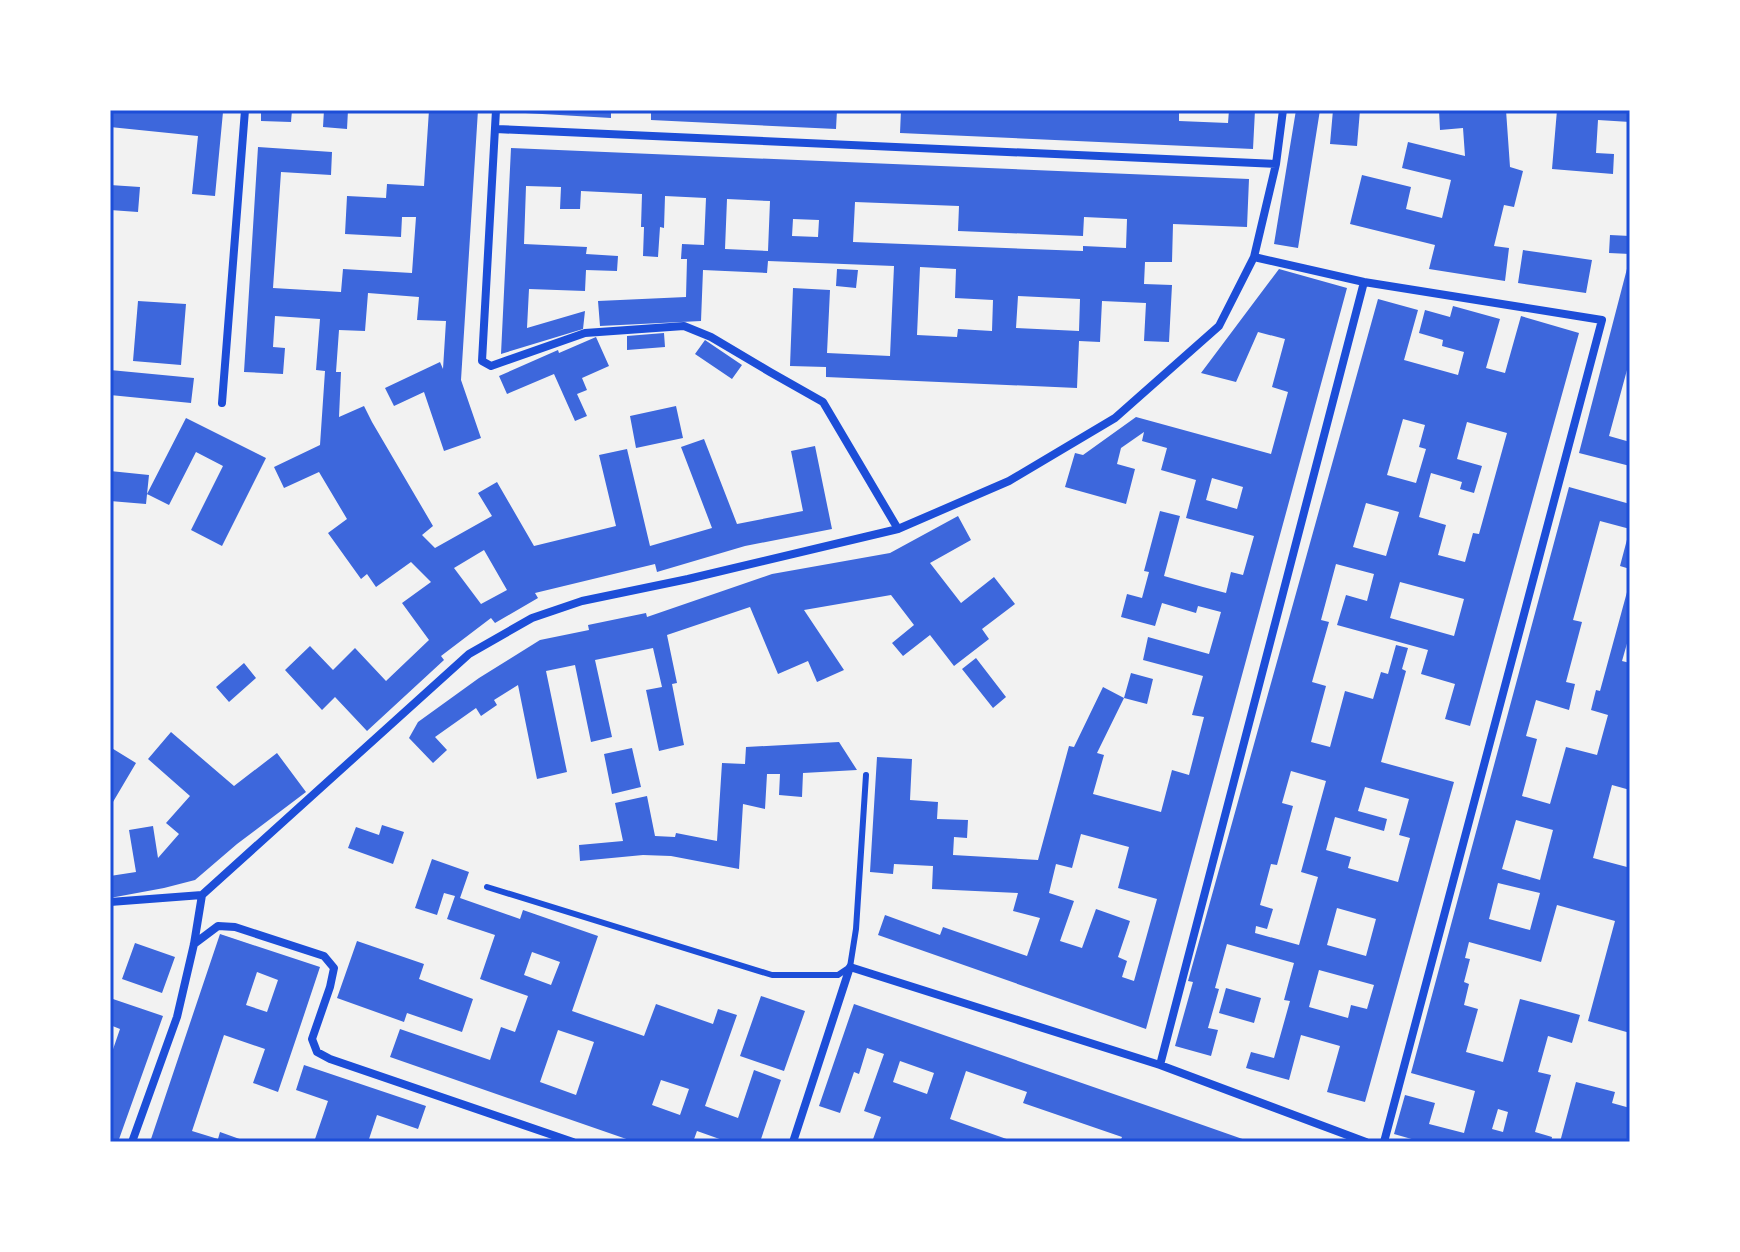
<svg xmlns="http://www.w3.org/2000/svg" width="1740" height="1252" font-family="'Work Sans',sans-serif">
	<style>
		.building { fill: #3d67dc; fill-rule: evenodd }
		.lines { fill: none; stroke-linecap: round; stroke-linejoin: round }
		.service { stroke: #1d4ed8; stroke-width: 6 }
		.minor { stroke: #1d4ed8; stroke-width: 8 }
		.neatline { fill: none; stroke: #1d4ed8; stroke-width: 3 }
	</style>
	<rect width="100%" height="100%" fill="#f2f2f2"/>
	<path class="building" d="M110 110 223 112 215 196 192 194 198 136 110 127Z
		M261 110H292L291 122 261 121Z
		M324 110H348L347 129 323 127Z
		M429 110H478L461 380 481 438 444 451 424 392 394 406 385 388 440 362 443 369 446 321 417 320 419 297 368 293 365 331 339 330 336 372H341L339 417 364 406 372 422 433 526 422 535 435 548 492 516 478 493 497 482 534 546 616 526 599 455 627 449 650 546 712 528 681 447 704 439 737 524 803 511 791 451 815 446 832 529 745 546 657 572 655 564 535 593 538 598 495 623 491 618 441 656 444 660 367 731 335 697 322 710 285 670 310 646 333 670 355 648 386 681 429 640 402 603 431 582 411 562 376 587 367 574 361 579 328 533 347 519 319 472 284 488 274 467 320 445 325 371 316 370 320 319 275 316 273 347 285 348 283 374 244 372 258 147 332 152 331 175 281 172 273 288 341 292 343 269 412 273 416 217H402L401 237 345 234 347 196 386 198 387 184 424 186ZM484 550 507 590 481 604 454 568Z
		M508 110H611V118L508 112Z
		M651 110H837L836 129 651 120Z
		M901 110H1179V121L1228 123 1229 110H1255L1253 149 900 133Z
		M1296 110H1320L1298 248 1274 244Z
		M1333 110H1360L1357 146 1330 144Z
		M1439 110H1506L1510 167 1523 171 1514 207 1504 205 1494 246 1509 248 1505 281 1429 269 1435 245 1350 224 1362 175 1411 187 1406 209 1442 218 1451 180 1402 168 1408 142 1465 156 1463 128 1440 130Z
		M1557 110H1630V122L1598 120 1596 153 1614 154 1613 174 1552 169Z
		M511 148 1249 179 1247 227 1173 224 1172 262H1145L1144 284 1172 285 1169 342 1144 341 1146 303 1102 301 1100 342 1079 341 1077 388 826 377V367L790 366 793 288 830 290 827 353 890 356 894 266 768 261 767 273 703 270 701 321 600 326 598 301 686 297 687 259H681L682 244 704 245 706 198 665 196 664 228 660 227 658 257 643 256 644 227H641L642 194 581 191 580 209H560L561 187 526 186 524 244 587 247 586 254 618 256 617 271 586 270 585 291 529 289 527 328 585 311 583 329 501 354ZM727 199 770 201 768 251 725 249ZM855 202 959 206 958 231 1083 236 1084 217 1127 219 1126 248 1083 246V251L853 242ZM793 219 819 220 818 237 792 236ZM920 267 956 269 955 298 993 300 992 331 958 329 957 337 917 335ZM1018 296 1080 299 1079 331 1016 328Z
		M110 185 140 187 138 212 110 210Z
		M1610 235 1630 236V254L1609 253Z
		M1523 250 1592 260 1586 293 1518 283Z
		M1629 261 1630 359 1609 436 1630 442V466L1579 453Z
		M837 269 858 270 856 288 836 286Z
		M1279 269 1347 288 1146 1029 878 935 885 915 940 935 943 927 1027 956 1040 918 1013 911 1018 893 932 889 933 866 894 864 893 874 870 872 877 757 912 759 910 800 938 802 937 819 968 820 967 838 954 837 953 855 1038 860 1069 746 1074 747 1103 687 1124 698 1097 753 1104 755 1093 794 1161 812 1172 770 1189 775 1204 717 1192 715 1203 676 1143 660 1148 637 1209 654 1221 612 1198 606 1196 613 1162 603 1155 626 1121 617 1127 594 1142 598 1149 572 1144 571 1160 511 1180 516 1164 576 1203 587 1226 593 1231 572 1243 575 1254 536 1186 518 1196 480 1161 470 1167 448 1142 441 1144 432 1121 448 1117 464 1135 469 1126 504 1065 487 1075 453 1083 455 1136 417 1271 454 1288 392 1272 387 1285 339 1258 332 1236 382 1201 373ZM1212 478 1243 487 1237 509 1206 500ZM1081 834 1129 847 1118 888 1157 899 1134 981 1122 977 1127 961 1118 957 1130 921 1096 909 1082 948 1060 941 1074 901 1049 893 1056 864 1072 868Z
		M1378 299 1418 310 1404 360 1458 375 1464 352 1442 346 1443 340 1419 333 1425 310 1450 317 1453 306 1500 319 1486 368 1505 373 1521 316 1579 333 1470 726 1445 719 1455 684 1421 674 1428 650 1337 625 1346 595 1367 601 1374 574 1336 564 1321 620 1329 622 1312 682 1326 686 1311 742 1330 747 1345 691 1373 699 1381 672 1388 674 1396 645 1408 648 1402 669 1406 671 1381 762 1454 782 1365 1102 1327 1092 1340 1046 1301 1035 1289 1080 1246 1068 1251 1052 1274 1058 1290 1001 1284 1000 1294 963 1227 944 1215 988 1219 989 1208 1028 1218 1030 1211 1056 1175 1046 1193 982 1188 981ZM1403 419 1425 425 1419 447 1426 449 1416 483 1387 475ZM1467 422 1507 433 1479 534 1473 533 1465 562 1438 555 1446 525 1419 517 1431 473 1462 482 1460 489 1474 493 1482 466 1457 459ZM1366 503 1399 512 1386 556 1353 547ZM1400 582 1464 599 1454 636 1390 618ZM1291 771 1326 781 1301 872 1318 877 1299 945 1255 933 1256 926 1267 929 1273 909 1260 905 1271 864 1277 865 1293 806 1282 803ZM1365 787 1409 799 1399 835 1410 838 1398 882 1348 868 1351 857 1326 850 1335 817 1384 831 1387 819 1358 811ZM1337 908 1376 919 1366 956 1327 945ZM1319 970 1374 985 1367 1009 1351 1005 1348 1018 1309 1007Z
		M138 301 186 304 181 365 133 361Z
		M664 333 665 347 627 350V336Z
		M596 337 609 366 582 378 587 390 577 394 587 416 575 421 554 374 507 394 499 376 558 350 559 353Z
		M705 340 742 365 732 379 695 354Z
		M110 370 194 378 191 403 110 395Z
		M676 406 683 438 636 448 630 416Z
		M186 418 266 458 222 546 191 530 223 466 196 452 169 505 147 494Z
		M110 471 149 475 146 504 110 501Z
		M1569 487 1630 504V529L1600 521 1573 620 1582 622 1566 682 1575 684 1569 710 1536 700 1526 736 1537 739 1522 796 1550 804 1566 747 1597 755 1608 715 1591 710 1596 690 1600 691 1630 581V633L1622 661 1630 663V790L1612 785 1593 858 1627 867 1630 858V1033L1588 1021 1615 921 1557 905 1541 962 1469 942 1465 958 1470 959 1464 982 1469 984 1464 1005 1478 1009 1466 1052 1503 1062 1520 999 1580 1015 1572 1043 1548 1036 1538 1072 1551 1075 1535 1132 1552 1137 1551 1142H1422L1394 1134 1405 1095 1435 1103 1429 1124 1464 1133 1475 1091 1411 1073ZM1516 820 1553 830 1540 880 1502 869ZM1498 883 1540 893 1530 930 1489 919ZM1498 1109 1508 1112 1503 1132 1492 1129Z
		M958 516 971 540 930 563 961 603 994 577 1015 604 982 629 989 639 954 666 930 635 903 656 892 643 914 625 891 595 804 610 844 670 817 682 808 661 778 674 750 607 667 635 677 683 672 684 684 745 659 751 646 690 662 687 653 648 595 660 612 737 591 742 575 665 546 671 567 772 537 779 518 685 494 700 497 705 481 716 476 708 435 737 447 750 433 763 409 738 418 722 479 678 540 640 589 630 588 625 646 613 647 617 772 574 890 553Z
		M1629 532H1630V569L1620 566Z
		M976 658 1006 697 993 708 962 669Z
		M244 663 256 678 229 702 216 687Z
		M1131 673 1153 679 1147 704 1124 698Z
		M171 732 234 786 277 753 306 792 237 844 195 880 164 888 110 898V876L136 872 129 830 153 826 158 858 179 834 166 823 190 796 148 759Z
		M839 742 857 770 803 773 802 797 779 795 780 774H767L765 809 743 804 739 869 671 856 643 855 580 861 579 845 623 841 615 803 647 796 655 836 675 837 676 833 717 841 722 763 745 764 746 747Z
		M110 747 136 763 110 807Z
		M632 748 641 787 612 794 604 754Z
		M382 825 404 832 393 864 348 848 356 827 379 835Z
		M432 859 469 872 460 898 520 919 523 910 598 936 572 1011 644 1036 656 1004 713 1024 718 1009 737 1015 705 1106 738 1118 754 1070 781 1080 760 1142H728L697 1131 693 1142H635L390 1057 400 1029 490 1060 501 1027 515 1032 528 996 480 979 495 935 447 919 455 896 444 893 437 915 415 908ZM532 952 560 962 551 985 524 975ZM558 1030 594 1042 576 1095 540 1082ZM661 1080 689 1089 680 1115 652 1105Z
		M220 934 320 967 299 1030 278 1092 253 1083 265 1049 224 1035 192 1131 218 1139 220 1132 248 1142H150ZM257 972 278 980 267 1012 246 1005Z
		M357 941 424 964 419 979 473 999 462 1032 407 1013 404 1022 337 998Z
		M135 943 175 957 162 993 122 979Z
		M1226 988 1261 998 1254 1023 1219 1013Z
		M761 996 805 1011 784 1071 740 1056Z
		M110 998 163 1016 118 1142H110V1058L120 1029 110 1025Z
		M854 1004 1157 1109 1251 1142H1120L1122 1137 1023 1103 1027 1092 966 1071 950 1119 1015 1142H872L881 1117 864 1111 884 1054 867 1048 859 1074 854 1072 840 1113 819 1106ZM900 1061 934 1073 927 1094 893 1082Z
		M304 1065 426 1106 418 1129 377 1115 368 1142H314L328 1101 296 1090Z
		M1576 1082 1615 1092 1612 1103 1630 1108V1142H1560Z"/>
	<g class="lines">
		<path class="service" d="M487 887 772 975H838L850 967 856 929 866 775"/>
		<path class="minor" d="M496 110 482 361 491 366 585 333 684 326 711 337 770 372 823 402 898 529
			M496 129 1276 164
			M1254 257 1364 282 1602 320 1384 1142
			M222 403 245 110
			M110 902 202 895 469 654 532 618 582 601 688 579 898 529 1009 481 1115 418 1219 326 1254 257 1276 164 1283 110
			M194 944 218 926 235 927 324 956 334 968 330 987 312 1039 317 1052 330 1059 573 1142
			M1160 1065 1364 282
			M132 1142 177 1017 194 944 202 895
			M793 1142 850 967 1160 1065 1366 1142"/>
	</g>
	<rect width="1740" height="1252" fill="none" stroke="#ffffff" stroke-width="224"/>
	<rect x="112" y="112" width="1516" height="1028" class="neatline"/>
</svg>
